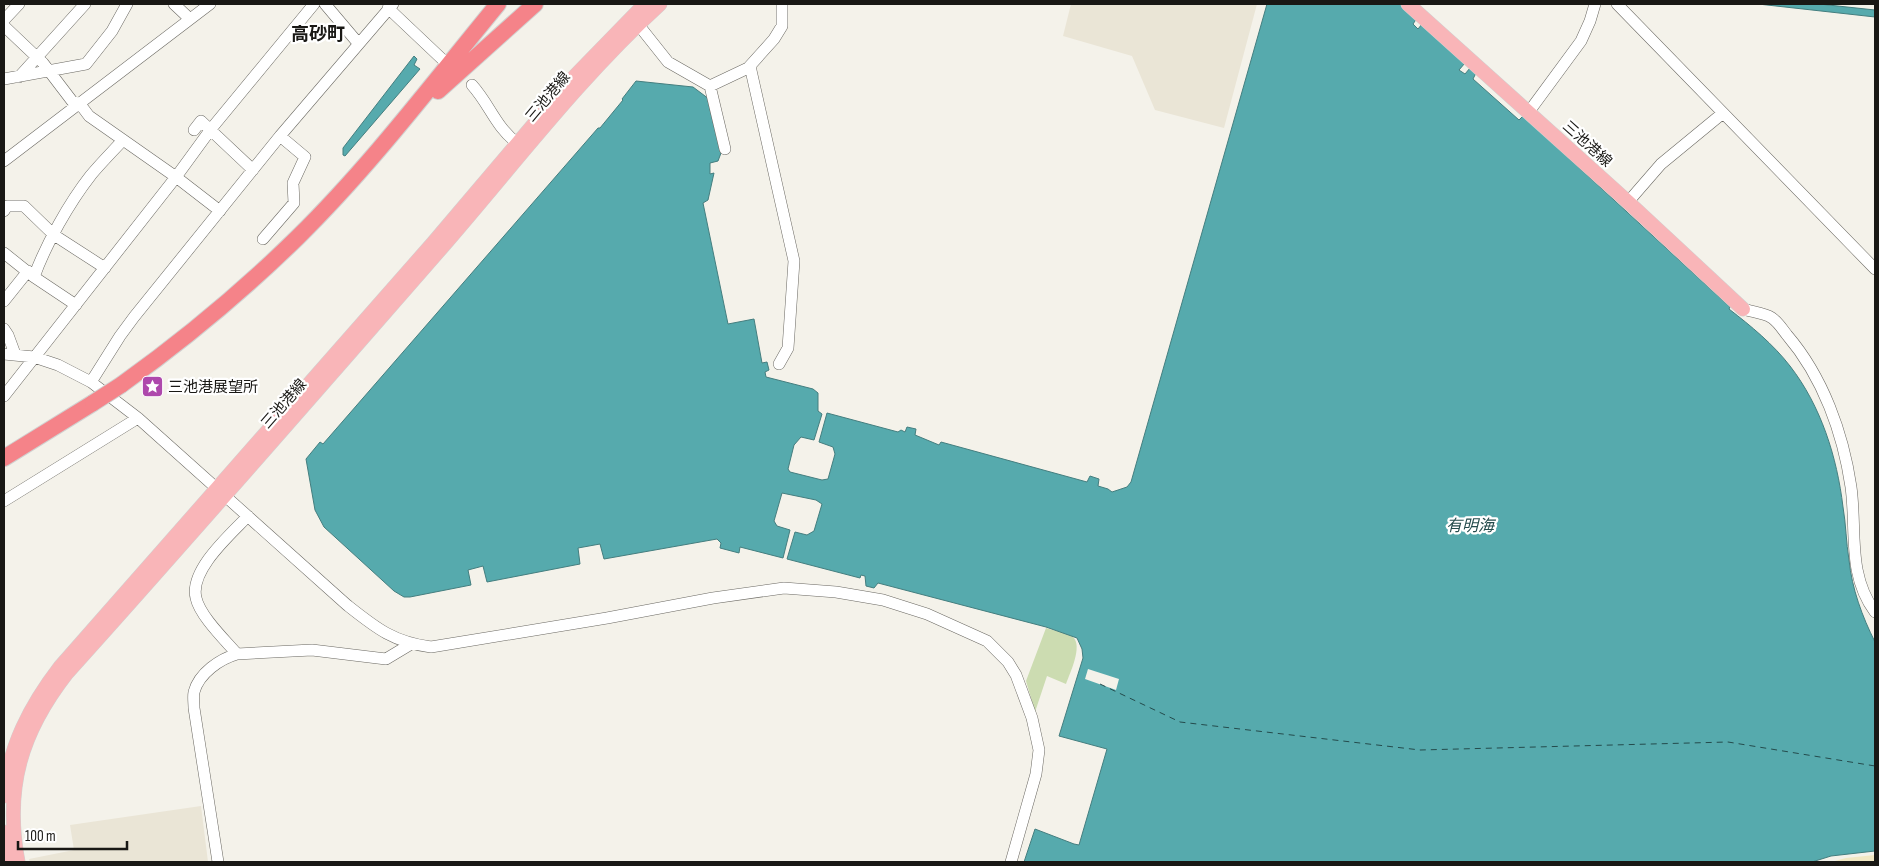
<svg xmlns="http://www.w3.org/2000/svg" width="1879" height="866" font-family="'Sofia Sans Condensed','Noto Sans JP',sans-serif">
	<style>
		.built { fill: #eae5d6 }
		.green { fill: #ccdcb1 }
		.sand { fill: #f2e8c3 }
		.water { fill: #56aaad; stroke: #447e7f }
		.pier { fill: #f4f2ea }
		.lines { fill: none; stroke-linecap: round; stroke-linejoin: round }
		.ferry { stroke: #244b4c; stroke-width: 1; stroke-dasharray: 6 5; stroke-linecap: butt }
		.minor-casing { stroke: #6a6862; stroke-width: 12 }
		.major-casing { stroke: #d1d1d0; stroke-width: 15 }
		.highway-casing { stroke: #d1d1d0; stroke-width: 18 }
		.minor { stroke: #fff; stroke-width: 11 }
		.major { stroke: #f9b5b8; stroke-width: 14 }
		.highway { stroke: #f58389; stroke-width: 16 }
		.highway-bridge-casing { stroke: #d1d1d0; stroke-width: 18; stroke-linecap: butt }
		.highway-bridge { stroke: #f58389; stroke-width: 16 }
		.labels { text-anchor: middle; dominant-baseline: central; stroke-width: 4.5; stroke-linejoin: round; paint-order: stroke }
		.street-label { font-size: 15px; fill: #191815; stroke: #fff }
		.poi-label { font-size: 15px; fill: #191815; stroke: #fff; text-anchor: start }
		.water-label { font-size: 16px; font-style: italic; fill: #244b4c; stroke: #fff }
		.quarter-label { font-size: 18px; font-weight: bold; fill: #191815; stroke: #fff }
	</style>
	<rect width="100%" height="100%" fill="#f4f2ea"/>
	<path class="built" d="M1071 4H1257L1224 128 1155 110 1132 56 1063 36Z
		M201 806 208 862H30L29 859 74 850 70 825Z"/>
	<path class="green" d="M1046 628C1054 631 1066 632 1073 637 1083 646 1070 673 1066 684L1047 676 1035 712 1026 681Z"/>
	<path class="sand" d="M1875 855V862H1831L1846 858Z"/>
	<path class="water" d="M1267 4H1401L1417 18 1413 24 1418 29 1422 24 1465 63 1459 70 1465 74 1470 68 1476 73 1473 79 1519 120 1523 116 1730 307 1729 309C1751 326 1773 344 1790 366 1821 406 1837 457 1843 507 1846 524 1846 542 1849 560 1852 589 1862 616 1875 642V851L1831 856 1812 862H1024L1035 829 1074 844 1079 845 1107 749 1059 736 1083 658 1082 649 1077 638 1046 627 878 583 874 588 866 586 865 576 861 575 860 578 787 559 795 532 807 535 814 531 822 504 816 500 782 493 774 521 777 526 790 530 783 558 740 547 739 553 720 548 721 543 717 539 604 559 600 544 578 548 580 564 487 582 483 566 468 570 471 585 410 597H404L394 591 324 527 315 510 306 459 320 442 323 444 598 128H600L623 100 622 99 636 81 693 87 709 99 721 153 718 161 710 163V174L714 173 708 200 703 203 728 324 754 319 762 363 767 362 769 370 765 372 766 377 813 389 818 393V411L822 414 814 440 801 437 794 445 788 469 790 472 822 480 828 479 835 454 833 447 819 442 827 413 898 432 901 430 905 432 907 427 916 429 915 435 939 445 941 442 1087 482 1090 476 1099 479 1098 486 1108 489 1112 492 1127 487 1131 482Z
		M1758 4H1819L1875 10V17Z
		M414 56 417 59 414 65 420 69 345 156 343 155V148Z"/>
	<path class="pier" d="M1088 669 1119 679 1116 690 1085 679Z"/>
	<g class="lines">
		<path class="ferry" d="M1100 684 1180 722 1420 750 1728 742 1875 766"/>
		<defs>
			<path id="minor" d="M174 4 190 19
				M325 4 358 43
				M1617 4 1875 269
				M388 8 443 60
				M633 18 668 62 710 86
				M4 20 19 4
				M4 26 43 63 72 101 80 104 89 116 176 177 220 211
				M750 66 794 261 788 348 779 364
				M19 77 85 4
				M4 79 86 64 112 31 127 4
				M472 85C490 105 495 126 517 143
				M710 86 748 68 774 39 782 26V4
				M710 86 725 149
				M1528 113 1581 41 1590 21 1595 4
				M194 130 201 121 253 170
				M4 161 210 4
				M1628 202 1661 164 1723 113
				M4 211 7 206H24L54 235 105 268
				M263 239 294 203 293 183 305 157 280 136
				M4 253 34 277 76 305
				M34 277C46 244 69 203 91 175 101 163 112 152 123 140
				M4 301 28 271
				M1743 309C1752 312 1765 313 1772 318 1778 322 1783 330 1787 335 1823 377 1843 433 1851 487 1857 531 1847 574 1875 612
				M4 329 8 335 15 354
				M4 354 34 357 58 365 91 382 138 418 347 605C376 628 393 642 431 647L607 618 713 598 784 588 836 592 883 600 927 614 987 641 1008 662 1016 675 1032 718 1039 750 1036 774 1011 862
				M91 382 120 336 134 317 280 136 393 4
				M4 396 176 177 211 129 314 4
				M4 501 138 418
				M237 654C225 640 200 616 196 598 189 570 231 534 248 516
				M218 862 194 708C194 703 193 697 194 692 199 673 220 659 237 654L312 650 386 659 411 644"/>
			<path id="major" d="M1408 4 1628 202 1743 309
				M4 796C9 747 30 706 60 667L433 243 574 77 645 4
				M4 832 7 862
				M18 862C4 788 21 732 67 673 194 532 319 388 444 245 515 163 580 77 660 4"/>
			<path id="highway" d="M438 91 535 4
				M121 385C184 340 243 291 298 237 371 165 433 83 498 4
				M4 458 93 403"/>
		</defs>
		<use href="#minor" class="minor-casing"/>
		<use href="#major" class="major-casing"/>
		<use href="#highway" class="highway-casing"/>
		<use href="#minor" class="minor"/>
		<use href="#major" class="major"/>
		<use href="#highway" class="highway"/>
		<defs>
			<path id="highway-bridge" d="M93 403 121 385"/>
		</defs>
		<use href="#highway-bridge" class="highway-bridge-casing"/>
		<use href="#highway-bridge" class="highway-bridge"/>
	</g>
	<defs>
		<symbol id="sight-square" viewBox="-11 -11 22 22"><rect x="-9" y="-9" width="18" height="18" rx="4" fill="#ae48ac" stroke="#fff"/><path d="M0-6L1.8-2.2L6-1.7L2.9 1.2L3.7 5.4L0 3.3L-3.7 5.4L-2.9 1.2L-6-1.7L-1.8-2.2Z" fill="#fff"/></symbol>
	</defs>
	<g fill-rule="evenodd">
		<use href="#sight-square" x="140" y="374" width="25" height="25"/>
	</g>
	<g class="labels">
		<g class="street-label">
			<text transform="translate(548 97) rotate(-50)">三池港線</text>
			<text transform="translate(1587 144) rotate(42)">三池港線</text>
			<text transform="translate(284 404) rotate(-49)">三池港線</text>
		</g>
		<g class="poi-label">
			<text x="168" y="387">三池港展望所</text>
		</g>
		<g class="water-label">
			<text x="1470" y="526">有明海</text>
		</g>
		<g class="quarter-label">
			<text x="318" y="34">高砂町</text>
		</g>
	</g>
	<rect width="1879" height="866" fill="none" stroke="#191815" stroke-width="10"/>
	<path d="M18 841v8h109v-8" fill="none" stroke="#191815" stroke-width="2.5"/>
	<text x="25" y="841" font-size="15" fill="#191815" stroke="#ffffff" stroke-width="4" paint-order="stroke">100 m</text>
</svg>
